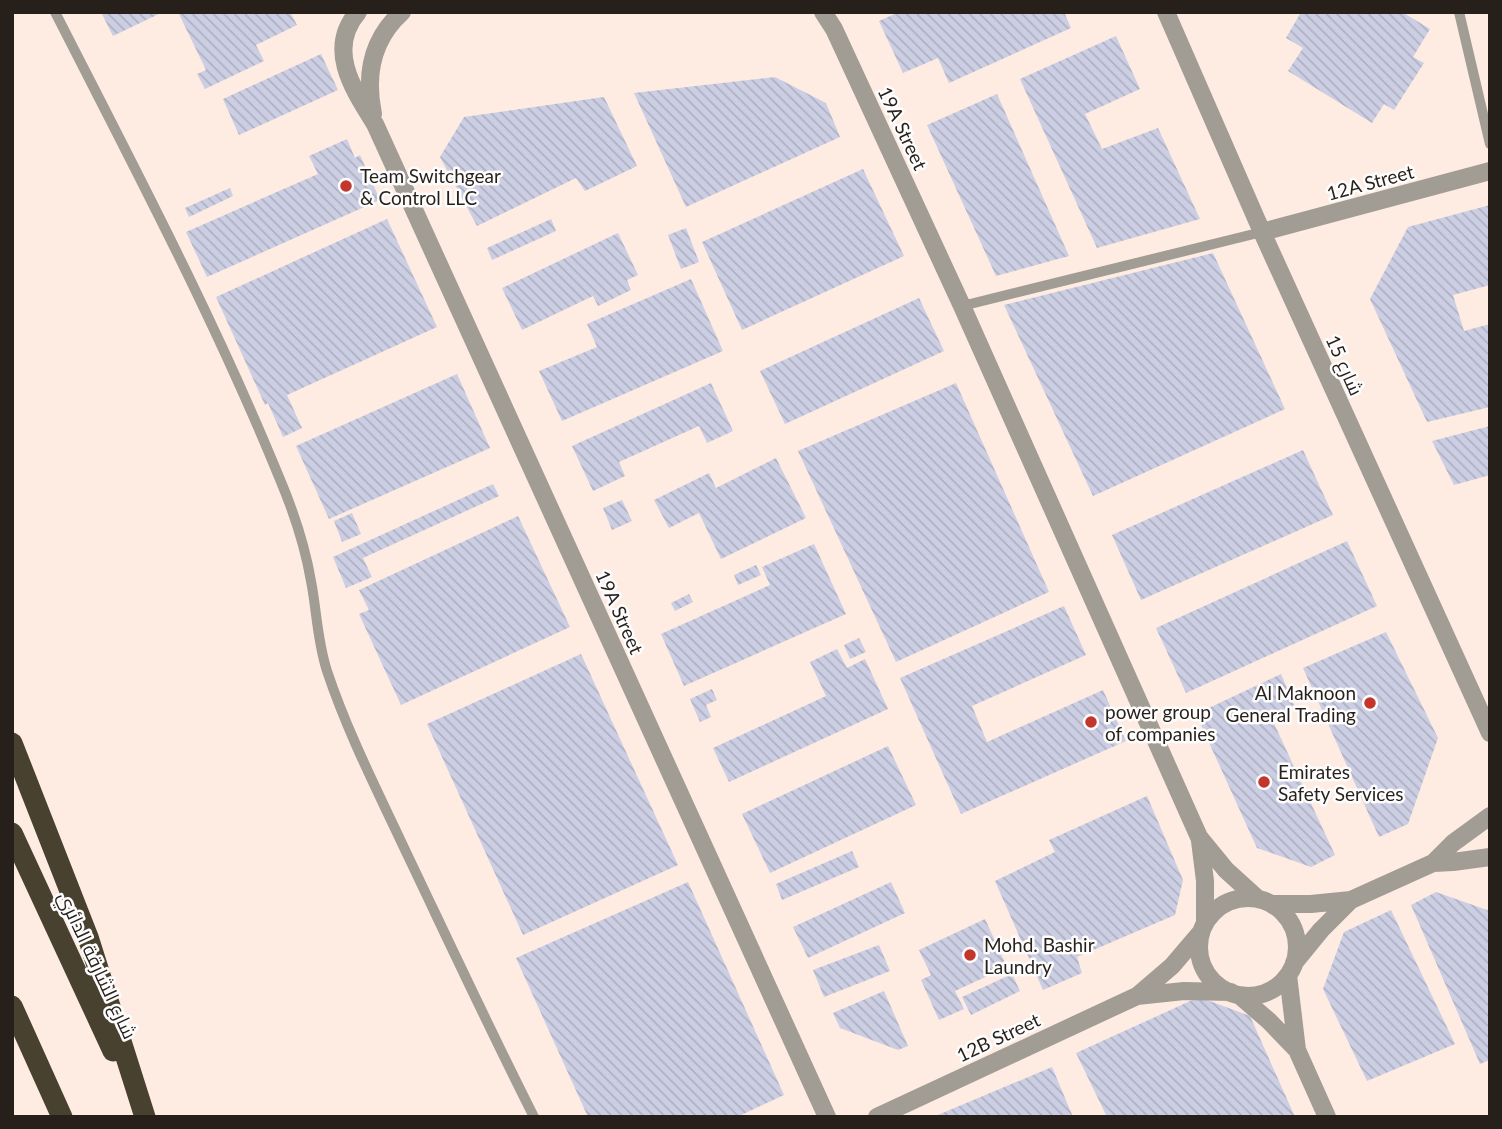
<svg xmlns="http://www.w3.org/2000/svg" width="1502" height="1129" font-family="Lato,Cairo,sans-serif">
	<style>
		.building { fill: url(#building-back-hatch) }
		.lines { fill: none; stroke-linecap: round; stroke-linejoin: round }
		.lane { stroke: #a19c94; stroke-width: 10 }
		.street { stroke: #a19c94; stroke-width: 18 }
		.highway { stroke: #494130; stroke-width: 21 }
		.poi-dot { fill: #c3362c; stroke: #fdfdfd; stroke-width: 2.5 }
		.labels { text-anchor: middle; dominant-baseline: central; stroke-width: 5; stroke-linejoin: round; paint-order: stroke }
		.street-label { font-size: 19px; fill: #271f1a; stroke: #fdfdfd }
		.poi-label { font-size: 19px; fill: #271f1a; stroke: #fdfdfd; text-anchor: start }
	</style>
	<defs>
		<pattern id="building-back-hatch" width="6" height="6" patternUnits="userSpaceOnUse" patternTransform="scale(1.75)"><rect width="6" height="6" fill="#cccee3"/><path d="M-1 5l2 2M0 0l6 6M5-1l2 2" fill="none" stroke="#afb0c2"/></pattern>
	</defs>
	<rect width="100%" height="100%" fill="#feece2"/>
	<path class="building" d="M101 12H163L113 36Z
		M178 12H290L297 25 256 45 264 61 205 89 197 74 206 70Z
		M899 12H1064L1071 28 949 83 938 58 903 73 879 21Z
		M1301 12H1402L1430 29 1413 57 1424 63 1394 110 1384 104 1372 123 1288 71 1303 48 1286 38Z
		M1116 36 1140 89 1085 114 1102 149 1158 128 1200 219 1097 248 1020 79Z
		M321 54 338 90 239 135 223 99Z
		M775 77 826 103 840 137 686 207 634 93Z
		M997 94 1069 256 996 276 927 125Z
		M604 97 637 166 585 191 576 178 477 226 440 157 464 117Z
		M347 139 355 158 360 155 380 200 207 277 186 232 318 174 309 156Z
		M863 169 904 256 742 330 702 242Z
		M230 188 233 196 189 217 185 208Z
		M1490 205V285L1453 295 1464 331 1490 324V407L1427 422 1370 299 1408 227Z
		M387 219 437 327 287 395 302 428 283 437 268 403 265 405 216 297Z
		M551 219 556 231 492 260 487 248Z
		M686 228 699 262 681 269 668 235Z
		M618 233 638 275 627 280 631 290 598 306 593 296 522 330 502 288Z
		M1213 253 1285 409 1093 496 1004 305Z
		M691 279 723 351 562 421 539 371 597 347 587 324Z
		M919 298 944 351 785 424 760 371Z
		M457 374 490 448 329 519 296 446Z
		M711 383 733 431 707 443 699 426 619 462 625 476 593 491 572 446Z
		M956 383 1049 592 896 662 798 451Z
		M1490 426V475L1454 485 1432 441Z
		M1303 450 1333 515 1141 600 1112 535Z
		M776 458 806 518 721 559 699 513 669 528 654 500 709 473 716 488Z
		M493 484 499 496 363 558 372 577 346 588 333 557Z
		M622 500 632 521 612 530 603 508Z
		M352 513 361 534 342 542 334 521Z
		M518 516 570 627 401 705 359 614 369 610 359 590Z
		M1347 541 1377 606 1186 693 1156 628Z
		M814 544 846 614 684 686 661 634 770 585 762 567Z
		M756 565 761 575 738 585 734 575Z
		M689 594 693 602 675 611 671 603Z
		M1064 606 1086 655 972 706 987 742 1103 690 1126 741 961 814 900 678Z
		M1386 632 1438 738 1408 824 1379 837 1303 668Z
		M859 638 866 652 850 659 844 645Z
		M837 649 847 668 865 659 888 709 729 782 713 748 826 696 810 662Z
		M581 654 678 865 523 935 427 724Z
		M1281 674 1294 705 1271 717 1335 855 1311 867 1257 848 1196 714Z
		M712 689 717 700 706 705 711 717 700 722 690 699Z
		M888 746 916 805 770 873 742 814Z
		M1147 796 1183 880 1175 915 1077 957 1082 973 1043 990 995 881 1055 852 1049 840Z
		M852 851 859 867 782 900 776 884Z
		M688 882 784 1095 737 1117H588L516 958Z
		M891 882 905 913 808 958 793 927Z
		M1436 892 1490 911V1060L1480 1064 1411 905Z
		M1391 910 1455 1044 1367 1081 1323 989 1344 932Z
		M985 919 1007 967 955 991 964 1009 939 1020 921 980 931 975 919 950Z
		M879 945 890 971 824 997 813 970Z
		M1012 974 1020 991 971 1015 962 997Z
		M884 991 908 1046 898 1050 840 1028 833 1013Z
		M1199 997 1250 1016 1295 1117H1107L1076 1053Z
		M1052 1067 1073 1117H933Z"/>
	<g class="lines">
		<path class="lane" d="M55 12C133 165 214 318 279 477 293 510 305 546 311 581 317 612 317 640 327 671 348 734 379 794 407 854 449 942 490 1030 534 1117
			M1459 12 1490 144
			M962 306 1262 232"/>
		<path class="street" d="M358 12C326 49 353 89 375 124L827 1117
			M823 12 834 29 962 306 1199 837 1226 870 1258 899
			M1166 12 1262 232 1490 733
			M373 114C365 75 372 39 402 12
			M1262 232 1490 171
			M1200 841 1205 881V924
			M1433 863 1453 862 1490 857
			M1199 947a49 49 0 1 1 98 0a49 49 0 1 1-98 0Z
			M1271 904H1311L1351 900 1433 863 1453 843 1490 816
			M1294 963 1321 930 1351 900
			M1288 975 1297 1050 1327 1117
			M1239 995 1269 1021 1297 1050
			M1137 996 1172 966 1201 932
			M877 1117 1137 996 1184 991 1231 992"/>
		<path class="highway" d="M12 743 88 937 145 1117
			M12 833 113 1051
			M12 1006 62 1117"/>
	</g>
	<g class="poi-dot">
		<circle cx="346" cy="186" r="7"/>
		<circle cx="1370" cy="703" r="7"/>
		<circle cx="1091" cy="722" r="7"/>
		<circle cx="1264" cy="782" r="7"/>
		<circle cx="970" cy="955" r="7"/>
	</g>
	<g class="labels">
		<g class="street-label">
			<text transform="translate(903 128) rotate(65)">19A Street</text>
			<text transform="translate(1370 182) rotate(-15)">12A Street</text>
			<text transform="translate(1345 365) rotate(66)">شارع 15</text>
			<text transform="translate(620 612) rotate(66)">19A Street</text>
			<text transform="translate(98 965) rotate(65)">شارع الشارقة الدائري</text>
			<text transform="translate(998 1037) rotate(-25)">12B Street</text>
		</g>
		<g class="poi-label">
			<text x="360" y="175">Team Switchgear<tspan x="360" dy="22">&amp; Control LLC</tspan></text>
			<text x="1356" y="692" text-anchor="end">Al Maknoon<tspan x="1356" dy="22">General Trading</tspan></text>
			<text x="1105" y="711">power group<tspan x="1105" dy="22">of companies</tspan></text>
			<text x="1278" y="771">Emirates<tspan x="1278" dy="22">Safety Services</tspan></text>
			<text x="984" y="944">Mohd. Bashir<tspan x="984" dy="22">Laundry</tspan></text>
		</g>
	</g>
	<rect width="1502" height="1129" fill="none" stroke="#271f1a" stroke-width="28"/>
</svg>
